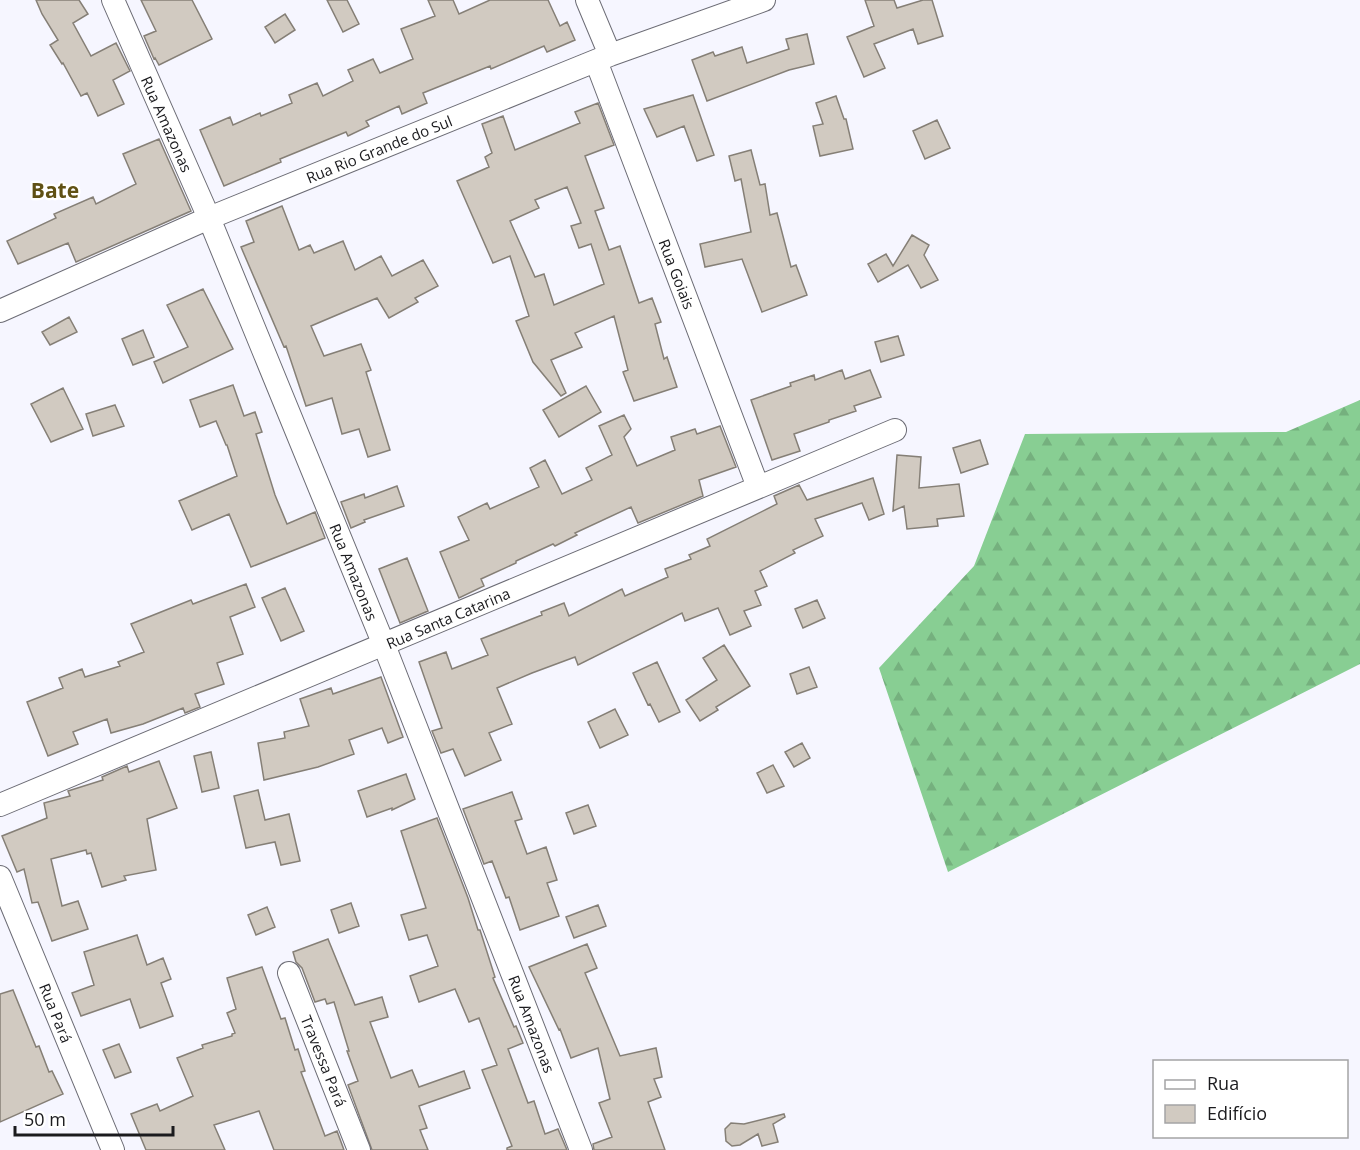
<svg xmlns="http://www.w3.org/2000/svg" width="1360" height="1150" font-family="'Open Sans',sans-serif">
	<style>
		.forest { fill: url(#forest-firs) }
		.building { fill: #d1cac1; stroke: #857f76; stroke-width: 1.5; fill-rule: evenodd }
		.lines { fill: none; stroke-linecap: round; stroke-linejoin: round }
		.street-casing { stroke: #6c6c75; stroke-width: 24 }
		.street { stroke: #fff; stroke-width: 22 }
		.labels { text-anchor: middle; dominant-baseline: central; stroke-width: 4.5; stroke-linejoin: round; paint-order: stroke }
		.street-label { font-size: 15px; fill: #1b1b1e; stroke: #fff }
		.district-label { font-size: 21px; font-weight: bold; fill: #605114; stroke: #fff }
	</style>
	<defs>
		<pattern id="forest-firs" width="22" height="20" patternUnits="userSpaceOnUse" patternTransform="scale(1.5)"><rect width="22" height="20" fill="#88ce93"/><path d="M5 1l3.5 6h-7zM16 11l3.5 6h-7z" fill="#75b07e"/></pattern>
	</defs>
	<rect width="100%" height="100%" fill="#f6f6ff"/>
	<path class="forest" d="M1360 400V664L948 872 879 668 974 566 1025 434 1286 432Z"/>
	<path class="building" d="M36 0H79L88 14 73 23 91 56 116 43 130 71 113 80 124 104 98 116 87 93 81 96 63 63 62 64 50 45 58 40 42 14Z
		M141 0H192L212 39 159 65 155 58 154 59 144 36 156 31Z
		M327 0H347L359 24 343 32Z
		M428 0H453L459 14 490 0H548L560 26 567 22 575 40 547 52 544 46 491 69 490 66 423 93 427 103 402 114 399 106 366 121 369 126 348 136 346 132 280 159 281 162 224 186 200 130 230 117 233 125 260 113 261 116 292 103 289 95 317 83 323 96 353 81 348 70 373 59 380 73 413 59 401 29 435 16Z
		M865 0H894L897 8 923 0H932L943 36 918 44 913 29 874 44 885 68 864 77 847 37 874 26Z
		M285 14 295 30 275 43 265 27Z
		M807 34 814 64 789 70 707 101 692 60 713 52 715 56 742 47 747 63 789 49 786 39Z
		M693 95 714 155 697 161 684 126 657 137 644 109Z
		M836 96 844 119H846L853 149 820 156 813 126 823 124 816 103Z
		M598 103 614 145 585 156 604 208 595 211 609 250 620 246 639 303 652 298 661 322 655 324 664 359 667 357 677 387 634 401 623 372 628 370 614 316 575 333 582 347 551 360 566 393 561 396 533 362 516 321 529 316 510 256 493 263 457 181 489 167 485 157 492 153 482 124 503 116 515 150 580 123 575 112ZM567 187 581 223 571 226 579 248 591 244 604 284 554 305 544 274 535 277 510 221 539 208 535 200Z
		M937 120 950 148 925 159 913 131Z
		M159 139 191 211 76 262 68 243 18 264 7 241 56 218 54 214 93 197 96 204 136 184 123 154Z
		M751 150 760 185 765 184 770 215 777 213 791 267 796 265 807 295 762 312 742 259 705 267 700 244 751 232 741 179 735 181 729 156Z
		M282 206 299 250 310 245 314 253 343 241 355 270 381 256 392 276 423 260 438 286 415 298 418 302 389 318 377 298 311 326 324 356 361 344 371 370 366 372 390 450 368 457 359 429 342 434 332 398 306 406 286 346 284 347 241 247 254 242 246 221Z
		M912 235 929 245 924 255 938 280 921 288 908 265 878 282 868 264 886 254 893 266Z
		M203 289 233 349 163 383 154 362 188 347 167 305Z
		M69 317 77 332 50 345 42 332Z
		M143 330 154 357 133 365 122 339Z
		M898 336 904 355 881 362 875 342Z
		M842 370 845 379 870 370 881 397 854 406 856 411 829 420V422L794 434 800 451 772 460 751 400 791 386 790 383 814 375 815 380Z
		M233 385 244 416 255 412 262 432 256 434 275 495 287 524 315 512 325 538 251 567 229 514 192 530 179 501 237 476 227 445H226L216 421 200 427 190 400Z
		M586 386 601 412 559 437 543 410Z
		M63 388 83 429 51 442 31 404Z
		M115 405 124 426 93 436 86 414Z
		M624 415 631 429 624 437 637 466 675 450 671 437 695 429 697 434 720 426 736 467 699 480 703 496 638 523 631 507 575 533 577 535 555 546 553 544 516 561V563L481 579 484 586 459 598 440 552 469 540 458 517 487 503 490 509 539 487 530 468 545 460 562 494 592 480 586 468 612 455 599 426Z
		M980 440 988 464 961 473 953 448Z
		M897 455 921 457 919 488 959 484 964 516 937 519 938 526 907 529 904 506 893 511Z
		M873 478 884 514 869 520 862 503 815 519 823 536 793 550 795 553 760 571 767 586 755 591 761 605 744 611 751 626 730 635 718 608 685 621 682 613 578 665 575 657 532 673 497 688 512 724 489 733 501 760 465 776 453 749 441 753 432 731 442 728 419 662 446 652 452 669 488 655 481 639 542 615 541 612 564 603 569 616 622 589 625 596 668 577 665 569 691 559 689 555 710 546 707 539 777 504 774 496 799 485 807 500Z
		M397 486 404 506 364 520 365 522 351 528 341 502 364 494 365 498Z
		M407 558 428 611 400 623 379 569Z
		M246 584 255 607 230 617 243 654 217 663 224 684 195 694 200 707 185 713 183 708 143 724 111 733 107 719 73 732 78 744 48 756 27 702 63 688 59 678 82 669 85 677 120 666 118 662 144 652 131 624 191 600 193 604Z
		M285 588 304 631 281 641 262 598Z
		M817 600 825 618 803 628 795 609Z
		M724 645 750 686 716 707 718 710 700 721 686 700 717 680 703 658Z
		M657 662 680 712 659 722 650 704 648 705 633 673Z
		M809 667 817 687 797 694 790 674Z
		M381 677 403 737 388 743 382 728 349 740 354 754 318 767 264 780 258 743 285 738 284 732 309 726 300 699 331 688 333 694Z
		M615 709 628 735 600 748 588 722Z
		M802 743 810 758 794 767 785 752Z
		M211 752 219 788 202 792 194 756Z
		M159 761 177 808 147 819 156 870 124 876 126 880 102 887 91 853 87 854 86 850 51 859 62 906 78 901 88 929 52 941 38 902 32 903 24 869 17 872 2 836 47 818 44 803 70 796 68 791 103 780 102 777 127 766 129 772Z
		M773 765 784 786 767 793 757 773Z
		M406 774 415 799 392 810V808L367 817 358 791Z
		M258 790 265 820 289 814 300 861 281 865 275 842 246 848 234 796Z
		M512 792 522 819 515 821 527 854 546 847 557 880 547 883 559 916 520 930 509 897 506 898 492 861 484 864 463 809Z
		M588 805 596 826 574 834 566 813Z
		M437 818 468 898 478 930H480L495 977 493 978 514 1027 516 1026 523 1043 508 1049 528 1103 534 1101 545 1134 558 1129 567 1150H507V1148L512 1146 482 1070 497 1065 479 1018 469 1022 455 989 419 1002 410 976 438 966 427 935 409 940 401 915 426 908 401 831Z
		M351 903 359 926 339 933 331 910Z
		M598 905 606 926 574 938 566 917Z
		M267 907 275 927 256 935 248 915Z
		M137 935 147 965 163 958 171 979 161 983 173 1016 140 1028 130 999 81 1016 72 993 94 985 84 952Z
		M328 939 355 1005 382 997 388 1017 370 1022 391 1078 412 1070 419 1087 464 1071 470 1088 419 1106 427 1128 420 1130 428 1150H372L348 1085 358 1081 347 1051H349L334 1002 327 1004 325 999 315 1002 302 968 296 962 293 952Z
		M587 944 597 968 585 973 620 1056 656 1048 662 1077 654 1079 661 1097 648 1102 665 1150H594L593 1144 612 1137 599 1103 610 1099 598 1048 571 1058 560 1029 559 1030 529 967Z
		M262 967 281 1019 285 1018 295 1050 298 1049 305 1071 301 1072 325 1136 337 1131 344 1150H274L259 1111 214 1125 225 1150H146L131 1114 157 1104 160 1111 193 1096 177 1058 203 1048 202 1045 232 1036V1034L235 1033 227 1013 236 1009 227 978Z
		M13 990 36 1047 39 1046 49 1072 52 1071 63 1094 0 1122V994Z
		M119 1044 131 1072 115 1078 103 1050Z
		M784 1114 785 1117 773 1124 778 1142 762 1146 758 1134 740 1145 732 1146 726 1141 725 1129 731 1123 744 1124Z"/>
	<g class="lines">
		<defs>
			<path id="street" d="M113 0 209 218 384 645 581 1150
				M587 0 610 55
				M596 61 758 487
				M0 311 209 218 610 55 764 0
				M0 805 895 430
				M0 877 113 1150
				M289 973 359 1150"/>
		</defs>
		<use href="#street" class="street-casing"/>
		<use href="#street" class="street"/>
	</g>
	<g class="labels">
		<g class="street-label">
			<text transform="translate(167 124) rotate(66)">Rua Amazonas</text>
			<text transform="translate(379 149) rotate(-22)">Rua Rio Grande do Sul</text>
			<text transform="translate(677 274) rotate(69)">Rua Goiais</text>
			<text transform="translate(354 572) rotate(68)">Rua Amazonas</text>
			<text transform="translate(448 618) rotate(-23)">Rua Santa Catarina</text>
			<text transform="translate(56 1013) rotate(68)">Rua Pará</text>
			<text transform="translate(532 1024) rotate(69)">Rua Amazonas</text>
			<text transform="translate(324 1061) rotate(68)">Travessa Pará</text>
		</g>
		<g class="district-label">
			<text x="55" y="190">Bate</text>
		</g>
	</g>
	<rect x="1153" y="1060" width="195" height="78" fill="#ffffff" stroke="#a4a4a5" stroke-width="1.5"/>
	<rect x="1165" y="1080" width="30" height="9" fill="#ffffff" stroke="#a4a4a5" stroke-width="1.5"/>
	<text x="1207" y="1090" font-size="18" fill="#1b1b1e">Rua</text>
	<rect x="1165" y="1105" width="30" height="18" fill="#d1cac1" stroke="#a4a4a5" stroke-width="1.5"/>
	<text x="1207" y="1120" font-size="18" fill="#1b1b1e">Edifício</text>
	<path d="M15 1126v9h158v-9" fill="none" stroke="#1b1b1e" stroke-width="3"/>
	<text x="24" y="1126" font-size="18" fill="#1b1b1e" stroke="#ffffff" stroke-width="4.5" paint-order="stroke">50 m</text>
</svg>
